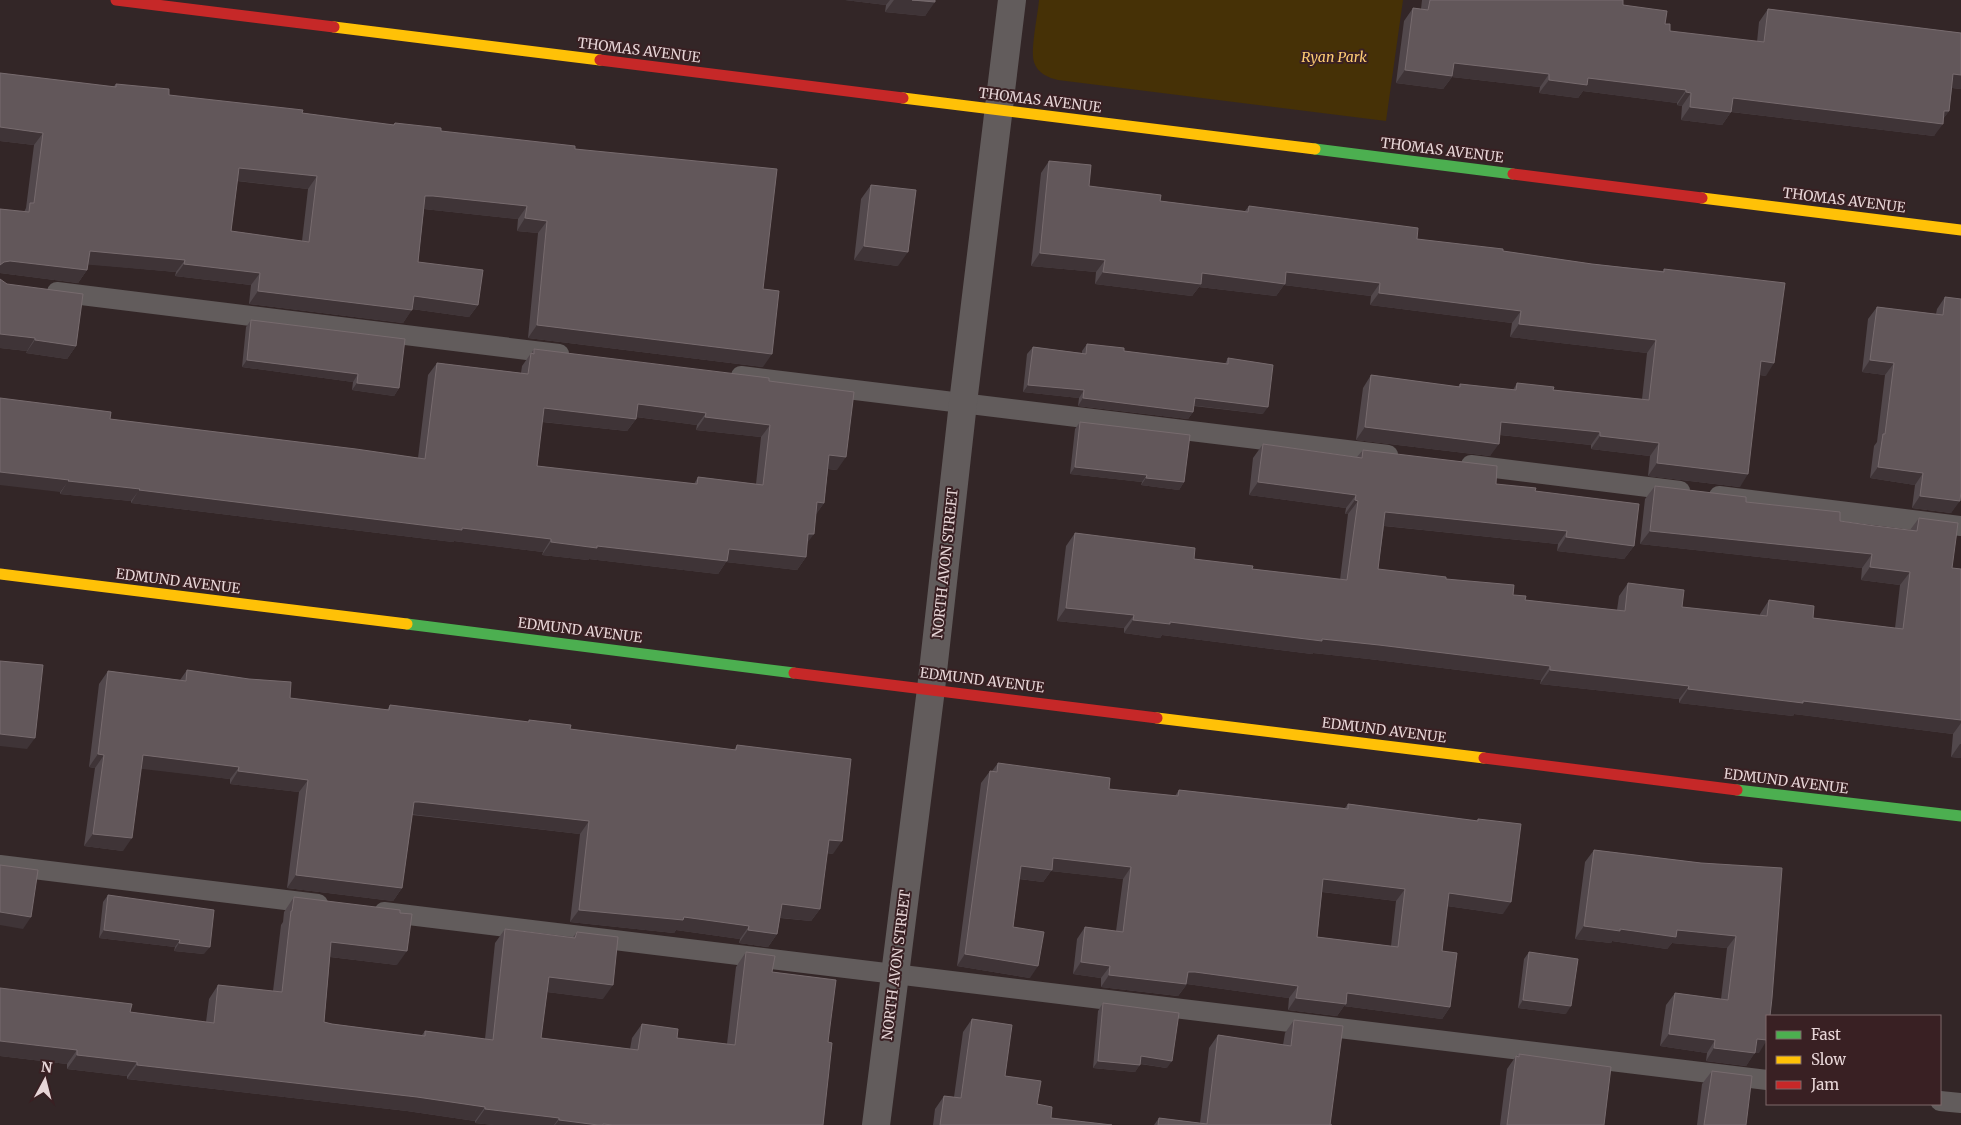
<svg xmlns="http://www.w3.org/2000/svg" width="1961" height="1125" font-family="Merriweather,serif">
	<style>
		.green { fill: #463106 }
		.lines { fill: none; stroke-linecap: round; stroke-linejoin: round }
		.lane { stroke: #625c5c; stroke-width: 20 }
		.street { stroke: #625c5c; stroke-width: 28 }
		.fast { stroke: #4caf50; stroke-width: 11 }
		.slow { stroke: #ffc107; stroke-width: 11 }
		.jam { stroke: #c62828; stroke-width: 11 }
		.wall { fill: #52484c; fill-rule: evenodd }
		.shaded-wall { fill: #3f3437 }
		.building { fill: #62575a; stroke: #776b6e; fill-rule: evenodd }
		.labels { text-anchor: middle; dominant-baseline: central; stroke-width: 4; stroke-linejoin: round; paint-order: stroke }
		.street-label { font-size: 14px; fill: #e7d5d7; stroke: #392023 }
		.park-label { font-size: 14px; font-style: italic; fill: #ffcd74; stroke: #392023 }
	</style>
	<rect width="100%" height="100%" fill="#332627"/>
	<path class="green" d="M1039 0H1403L1386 121 1058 80C1049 78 1037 73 1034 62 1030 51 1038 14 1039 0Z"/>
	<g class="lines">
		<path class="lane" d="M57 292 559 354
			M741 376 1388 455
			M1471 465 1680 491
			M1719 496 1961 526
			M0 865 318 904
			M384 912 1767 1080
			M1940 1101 1961 1103"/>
		<path class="street" d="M876 1125 931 689 963 403 1012 0"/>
		<path class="fast" d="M1315 149 1513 174
			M407 624 794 673
			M1737 790 1961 816"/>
		<path class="slow" d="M334 27 600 60
			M903 98 1315 149
			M1702 198 1961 230
			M0 574 407 624
			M1157 718 1484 758"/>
		<path class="jam" d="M116 0 334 27
			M600 60 903 98
			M1513 174 1702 198
			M794 673 1157 718
			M1484 758 1737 790"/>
	</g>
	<path class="wall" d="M845 0H935L925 16 885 12 886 5Z
		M1422 0H1623V5L1665 24 1670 31 1757 42 1759 22 1768 9 1961 33V89L1952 88 1949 111 1943 119 1934 136 1731 112 1722 125 1681 120 1682 106 1677 105V103L1583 91 1578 98 1539 93 1540 87 1452 77 1443 89 1396 83 1404 21 1413 8 1421 9Z
		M0 73 113 87 116 84 169 95 302 113 393 125 395 123 441 131 575 149 763 289V367L528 338 538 233 517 231 518 219 424 209 418 262 478 305 469 317 412 309 403 323 249 304 251 285 175 276 176 272 88 264 87 270 78 283 0 273V209L24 212 26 208 34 145 0 141ZM237 181 308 189 302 241 231 231Z
		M1049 161 1089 186 1160 201 1245 211 1249 206 1417 239 1592 264 1663 271 1664 269 1766 376 1760 375 1740 487 1648 476 1650 456 1591 449V445L1500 435 1490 456 1356 440 1363 388 1371 375 1458 387 1460 384 1513 390 1517 383 1553 390 1642 399 1647 353 1510 337 1512 323 1370 305 1371 296 1284 285 1276 296 1199 287 1192 296 1095 284 1096 272 1031 266 1041 173Z
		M871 185 898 266 854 260 861 199Z
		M0 279 76 346 67 359 26 353 27 351 0 348Z
		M1945 297 1960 499 1951 513 1912 508 1915 485 1870 478 1874 446 1877 442 1885 375 1862 372 1868 319 1877 307 1936 314 1937 309Z
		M251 320 399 388 394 396 352 390 353 382 242 367 246 327Z
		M1087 344 1124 351 1225 364 1228 358 1263 414 1194 406 1193 412 1188 419 1078 406 1079 398 1023 392 1027 354 1033 347 1082 353V351Z
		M534 349 769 381 837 470 828 469 824 503 816 514 807 543 806 557 797 570 726 562 718 574 589 559 588 560 542 555 543 552 454 541 453 542 131 503V501L60 494V492L110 419 418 458 428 375 437 363 521 373 522 366ZM636 417 697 425 696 430 761 437 756 484 698 477 694 484 537 466 542 422 627 431 636 419Z
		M1080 422 1184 482 1179 490 1141 485 1142 482 1070 474 1075 429Z
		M1263 444 1357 457 1363 450 1496 484 1535 491 1634 546 1624 559 1557 551 1558 544 1384 526 1378 569 1446 579 1513 595 1525 600 1617 610 1619 596 1628 583 1682 607 1760 616V614L1769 600 1813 618 1895 628 1900 585 1861 580 1862 568 1640 544 1645 499 1655 486 1746 502 1840 521 1910 530 1919 518 1952 568 1961 569V758L1951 757 1953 734 1794 714 1793 716 1679 703V699L1540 684 1541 680 1369 659 1313 653 1312 654 1162 635 1160 638 1124 633V628L1057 621 1066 546 1075 533 1194 559 1252 569 1340 580 1348 514H1345L1346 508 1249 495 1253 458Z
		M187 670 290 698 387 710 390 705 528 722 529 720 570 729 734 750 737 745 833 854 827 853 820 909 811 921 780 918 777 934 768 947 739 943 740 939 676 930 674 933 570 922 580 834 412 815 402 888 393 901 287 888 299 792 230 784V779L141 768 123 851 84 846 95 768 89 767 99 684 108 671 180 680Z
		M998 763 1109 789 1175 796 1179 790 1345 808 1348 804 1476 821 1478 819 1503 914 1447 906 1442 951 1450 1007 1442 1019 1344 1006 1337 1016 1288 1010 1289 998 1187 984 1178 996 1101 987V978L1073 974 1077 939 1085 927 1116 931 1123 879 1051 871 1043 882 1019 879 1013 927 1030 978 957 966 981 783 990 771H992ZM1322 892 1396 901 1391 946 1317 937Z
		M1594 850 1701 863 1782 868 1759 1053 1755 1052 1746 1066 1706 1061 1707 1053 1660 1046 1666 1005 1675 993 1721 999 1727 948 1672 943 1667 949 1612 941 1611 943 1575 939 1585 862Z
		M108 895 204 954 174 951 175 947 99 938 103 902Z
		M294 897 397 965 330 957 324 1022 332 1024 422 1035 425 1031 485 1039 495 943 505 929 573 937 577 932 603 999 547 992 541 1038 630 1049 632 1038 642 1024 677 1038 727 1044 736 967 746 952 772 972 828 1042 823 1125H494L475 1123V1121L407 1111 127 1079V1076L67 1069V1064L0 1056 130 1012 206 1022 209 999 218 985 273 991 281 925 283 922 284 912Z
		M1529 952 1566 1014 1518 1008 1524 959Z
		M1103 1003 1167 1068 1140 1064 1135 1072 1093 1068 1098 1011Z
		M972 1019 1005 1076 1037 1104 1051 1118 1112 1125H933L935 1109 944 1096 954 1097 963 1032Z
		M1294 1020 1330 1125H1332H1154L1159 1118 1200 1123 1209 1048 1218 1035 1283 1045 1285 1033Z
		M1519 1054 1604 1125H1500L1507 1069 1516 1056H1517Z
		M1712 1071 1746 1125H1697L1702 1084Z"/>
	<path class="shaded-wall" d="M845 0H890L886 5Z
		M894 0H912L935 2 925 16 885 12Z
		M1454 63 1549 74 1540 87 1452 77 1443 89 1396 83 1405 70Z
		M1953 74 1961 75V89L1944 87Z
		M1588 78 1686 90 1677 103 1583 91 1578 98 1539 93 1549 80Z
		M1686 92 1691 93 1682 106 1677 105Z
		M1733 98 1944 111H1949L1940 123 1943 124 1934 136 1724 111Z
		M1690 107 1731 112 1722 125 1681 120Z
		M0 127 43 133 34 145 0 141Z
		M239 168 317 176 308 189 230 180Z
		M425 196H433L527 206 518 219 424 209H416Z
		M525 218 547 221 538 233 517 231Z
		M864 246 908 252 898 266 854 260Z
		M90 251 185 260 176 272 81 264Z
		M1040 253 1105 260 1096 272 1031 266Z
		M10 261 87 270 78 283 0 273V265L4 262Z
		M184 264 260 273 251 285 175 276Z
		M1103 272H1286L1380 283 1371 296 1284 285 1276 296 1199 287 1192 296 1095 284Z
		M258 291 412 310 403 323 249 304Z
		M1379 293 1521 311 1512 323 1370 305Z
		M414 296 478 305 469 317 405 308Z
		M1519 324 1656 340 1647 353 1510 337Z
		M537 325 772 354 763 367 528 338Z
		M0 334 35 338 27 351 0 348Z
		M35 340 76 346 67 359 26 353Z
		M247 360 358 374 353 382 242 367Z
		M1870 360 1894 363 1885 375 1862 372Z
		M1761 361 1774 363 1766 376 1752 374Z
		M357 383 399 388 394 396 352 390Z
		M1028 385 1084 390 1079 398 1023 392Z
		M1083 398 1193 412 1188 419 1078 406Z
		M1195 398 1268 407 1263 414 1190 405Z
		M638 404 706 413 697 425 629 416Z
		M544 408 636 419 627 431 535 421Z
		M705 417 770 425 761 437 696 430Z
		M1501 422 1600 432 1591 445 1492 434Z
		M1365 427 1499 444 1490 456 1356 440Z
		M1600 436 1659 443 1650 456 1591 449Z
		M829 455 846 457 837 470 820 468Z
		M1657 463 1748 474 1740 487 1648 476Z
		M1075 467 1147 475 1142 482 1070 474Z
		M1878 467 1923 473 1915 485 1870 478Z
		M0 472 69 480 60 492 0 485Z
		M1146 478 1184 482 1179 490 1141 485Z
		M68 481 140 489 131 501 60 494Z
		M1258 482 1356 495 1346 508 1249 495Z
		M139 490 462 528 551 539 543 552 454 541 453 542 131 503Z
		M1920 496 1960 501 1951 513 1912 508Z
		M1355 500 1358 501 1348 514H1345Z
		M817 502 824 503 815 516Z
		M1385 512 1567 531 1558 544 1376 525Z
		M1650 531 1872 554 1862 568 1640 544Z
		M808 534H814L805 546Z
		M1566 537 1634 546 1624 559 1557 551Z
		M551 542 597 546 729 549 806 557 797 570 726 562 718 574 589 559 588 560 542 555Z
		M1870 567 1910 572 1900 585 1861 580Z
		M1066 608 1134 615 1124 628 1057 621Z
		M1133 620 1170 622 1379 645 1550 666 1541 680 1369 659 1313 653 1312 654 1162 635 1160 638 1124 633Z
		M1550 670 1689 686 1679 699 1540 684Z
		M1688 689 1803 701 1961 720V723L1953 734 1794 714 1793 716 1679 703Z
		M0 734 35 738 27 749 0 746Z
		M1960 744H1961V758L1951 757Z
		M98 754 104 755 95 768 89 767Z
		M143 755 239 767 230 779 134 768Z
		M238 771 308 780 299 792 230 784Z
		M414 802H419L589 821 580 834 410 814Z
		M93 834 132 838 123 851 84 846Z
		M829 840 842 841 833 854 820 852Z
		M1053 858 1131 867 1123 879 1051 871 1043 882 1013 878 1021 866Z
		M296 875 402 888 393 901 287 888Z
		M1323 879 1405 889 1396 901 1315 891Z
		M1449 893 1511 902 1503 914 1440 905Z
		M782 904 820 909 811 921 773 917Z
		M579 910 684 917 749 926 740 939 676 930 674 933 570 922Z
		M0 912 31 917 23 929 0 925Z
		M1584 926 1620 929 1677 930 1736 936 1727 948 1672 943 1667 949 1612 941 1611 943 1575 939Z
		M104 930 180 940 175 947 99 938Z
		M748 930 777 934 768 947 739 943Z
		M331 942 407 951 397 965 322 956Z
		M179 943 210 947 204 954 174 951Z
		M965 954 1038 966 1030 978 957 966Z
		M1081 962 1110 966 1101 978 1073 974Z
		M1188 972H1195L1298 986 1289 998 1187 984 1178 996 1101 987 1109 975Z
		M549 977 613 985 603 999 539 991Z
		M1347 993 1450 1007 1442 1019 1344 1006 1337 1016 1288 1010 1296 998Z
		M1523 1000 1571 1006 1566 1014 1518 1008Z
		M1669 1034 1715 1040 1707 1053 1660 1046Z
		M1757 1039 1767 1040 1759 1053 1748 1051Z
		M0 1041 77 1050 67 1064 0 1056Z
		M1714 1048 1755 1053 1746 1066 1706 1061Z
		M77 1055 137 1062 127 1076 67 1069Z
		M1141 1056 1172 1061 1167 1068 1136 1063Z
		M1098 1061 1140 1065 1135 1072 1093 1068Z
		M137 1065 417 1097 485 1107 475 1121 407 1111 127 1079Z
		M485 1109 559 1118 554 1125H494L475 1123Z
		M559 1120 598 1125H555Z"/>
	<path class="building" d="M912 0H935V2Z
		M1430 0H1623V5L1667 11 1665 24H1670V31L1764 42 1768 9 1961 33V75L1953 74 1949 111H1944L1943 124 1733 98 1731 112 1690 107 1691 93 1686 92V90L1588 78 1587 85 1549 80V74L1454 63 1452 76 1405 70 1413 8 1428 10Z
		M0 73 116 87V84L169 89V95L303 110 302 113 394 125 395 123 441 128V131L575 146V149L777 169 763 289 779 291 772 354 537 325 547 221 525 218 527 206 433 196H425L418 262 483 270 478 305 414 296 412 310 258 291 260 273 184 264 185 260 90 251 87 270 10 261 4 262 0 265V209L29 212 30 203H34L43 133 0 127ZM239 168 317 176 309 242 231 231Z
		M1049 161 1091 165 1089 186 1161 195 1160 201 1248 212 1249 206 1418 228 1417 239 1503 249V251L1592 264 1664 272V269L1785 283 1774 363 1761 361 1748 474 1657 463 1659 443 1600 436V432L1501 422 1499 444 1365 427 1371 375 1460 387V384L1516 390 1517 383 1554 387 1553 390 1649 400 1656 340 1519 324 1521 311 1379 293 1380 283 1286 272 1285 284 1202 273 1201 284 1103 272 1105 260 1040 253Z
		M871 185 916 190 908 252 864 246Z
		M0 279 7 284 83 294 76 346 35 340V338L0 334Z
		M1945 297 1961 299V491L1960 501 1920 496 1923 473 1878 467 1883 434H1885L1894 363 1870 360 1877 307 1943 315Z
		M251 320 405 339 399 388 357 383 358 374 247 360Z
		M1087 344 1124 348V351L1228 364V358L1273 365 1268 407 1195 398 1193 412 1083 398 1084 390 1028 385 1033 347 1086 354Z
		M534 349 769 378V381L854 392 846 457 829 455 824 503 817 502 814 534H808L806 557 729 549 727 561 597 546V548L551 542V539L462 528V530L139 490 140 489 68 481 69 480 0 472V398L111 412 110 419 356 449 425 459 437 363 528 374 531 353 534 354ZM638 404 706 413 705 417 770 425 763 485 698 477 697 484 537 466 544 408 636 419Z
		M1080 422 1190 435 1184 482 1146 478 1147 475 1075 467Z
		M1263 444 1362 458 1363 450 1497 466 1496 484 1536 488 1535 491 1639 504 1634 546 1566 537 1567 531 1385 512 1378 569 1446 577V579L1514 585 1513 595 1526 596 1525 600 1625 611 1628 583 1684 590 1682 607 1767 616 1769 600 1814 606 1813 618 1903 629 1910 572 1870 567 1872 554 1650 531 1655 486 1746 497V502L1840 512V521L1875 526 1917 531 1919 518 1958 523 1952 568 1961 569V720L1803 701V703L1688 689 1689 686 1550 670V666L1379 645 1322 639V641L1170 622V624L1133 620 1134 615 1066 608 1075 533 1195 548 1194 559 1253 566 1252 569 1347 580 1358 501 1355 500 1356 495 1258 482Z
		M0 661 43 665 35 738 0 734Z
		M187 670 249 679 291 682 290 698 389 710 390 705 529 722V720L571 725 570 729 736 750 737 745 851 759 842 841 829 840 820 909 782 904 777 934 748 930 749 926 684 917 683 920 579 910 589 821 419 802H414L402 888 296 875 308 780 238 771 239 767 143 755 132 838 93 834 104 755 98 754 108 671 186 681Z
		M998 763 1110 778 1109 789 1178 796 1179 790 1348 809V804L1478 821V819L1521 824 1511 902 1449 893 1442 951 1457 953 1450 1007 1347 993 1346 1004 1296 998 1298 986 1195 972H1188L1186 984 1109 975 1110 966 1081 962 1085 927 1123 932 1131 867 1053 858 1052 870 1021 866 1013 927 1044 932 1038 966 965 954 990 771 997 772ZM1323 879 1405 889 1398 947 1317 937Z
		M1594 850 1701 863 1782 868 1772 998 1770 1016H1767V1040L1757 1039 1755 1053 1714 1048 1715 1040 1669 1034 1675 993 1728 1000 1736 936 1677 930 1676 937 1620 929V931L1584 926Z
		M0 865 38 870 31 917 0 912Z
		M108 895 214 910 210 947 179 943 180 940 104 930Z
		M294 897 400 910V913L412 914 407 951 331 942 324 1022 332 1024 425 1036V1031L493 1040 505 929 575 938 577 932 618 937 613 985 549 977 541 1038 638 1050 642 1024 678 1029 677 1038 735 1045 746 952 775 956 772 972 836 980 828 1042 832 1043 823 1125H613L603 1124V1125H598L559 1120V1118L485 1109V1107L417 1097 137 1065V1062L77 1055V1050L0 1041V988L132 1004 130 1012 214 1023 218 985 282 992 291 911H292Z
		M1529 952 1578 959 1571 1006 1523 1000Z
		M1103 1003 1179 1013 1172 1061 1141 1056 1140 1065 1098 1061Z
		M972 1019 1012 1025 1005 1076 1041 1081 1037 1104 1052 1107 1051 1118 1112 1125H940L944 1096 961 1098Z
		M1294 1020 1343 1026 1330 1125H1332H1158L1159 1118 1207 1124 1218 1035 1291 1046Z
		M1519 1054 1611 1067 1604 1125H1507L1516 1056 1519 1057Z
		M1712 1071 1752 1076 1746 1125H1704Z"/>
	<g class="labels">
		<g class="street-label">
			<text transform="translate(639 50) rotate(7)">THOMAS AVENUE</text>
			<text transform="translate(1040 100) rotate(7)">THOMAS AVENUE</text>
			<text transform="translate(1442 150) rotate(7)">THOMAS AVENUE</text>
			<text transform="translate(1844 200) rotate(7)">THOMAS AVENUE</text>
			<text transform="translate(945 563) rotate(-84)">NORTH AVON STREET</text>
			<text transform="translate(178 581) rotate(7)">EDMUND AVENUE</text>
			<text transform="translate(580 630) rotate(7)">EDMUND AVENUE</text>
			<text transform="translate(982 680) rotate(7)">EDMUND AVENUE</text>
			<text transform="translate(1384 730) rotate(7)">EDMUND AVENUE</text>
			<text transform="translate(1786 781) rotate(7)">EDMUND AVENUE</text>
			<text transform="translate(896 965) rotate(-83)">NORTH AVON STREET</text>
		</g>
		<g class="park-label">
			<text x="1334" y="57">Ryan Park</text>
		</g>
	</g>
	<rect x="1766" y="1015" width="175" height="90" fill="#392023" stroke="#7f686b"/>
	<rect x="1776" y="1031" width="25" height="8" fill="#4caf50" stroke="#7f686b"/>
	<text x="1811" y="1040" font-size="15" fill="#e7d5d7">Fast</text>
	<rect x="1776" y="1056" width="25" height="8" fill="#ffc107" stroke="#7f686b"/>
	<text x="1811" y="1065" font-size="15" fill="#e7d5d7">Slow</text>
	<rect x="1776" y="1081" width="25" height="8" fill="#c62828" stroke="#7f686b"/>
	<text x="1811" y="1090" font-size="15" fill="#e7d5d7">Jam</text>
	<g transform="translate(45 1080) rotate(7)" stroke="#392023" stroke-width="4" paint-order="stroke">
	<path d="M0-4L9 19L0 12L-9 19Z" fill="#e7d5d7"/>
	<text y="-8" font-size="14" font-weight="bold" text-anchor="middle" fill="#e7d5d7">N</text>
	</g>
</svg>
